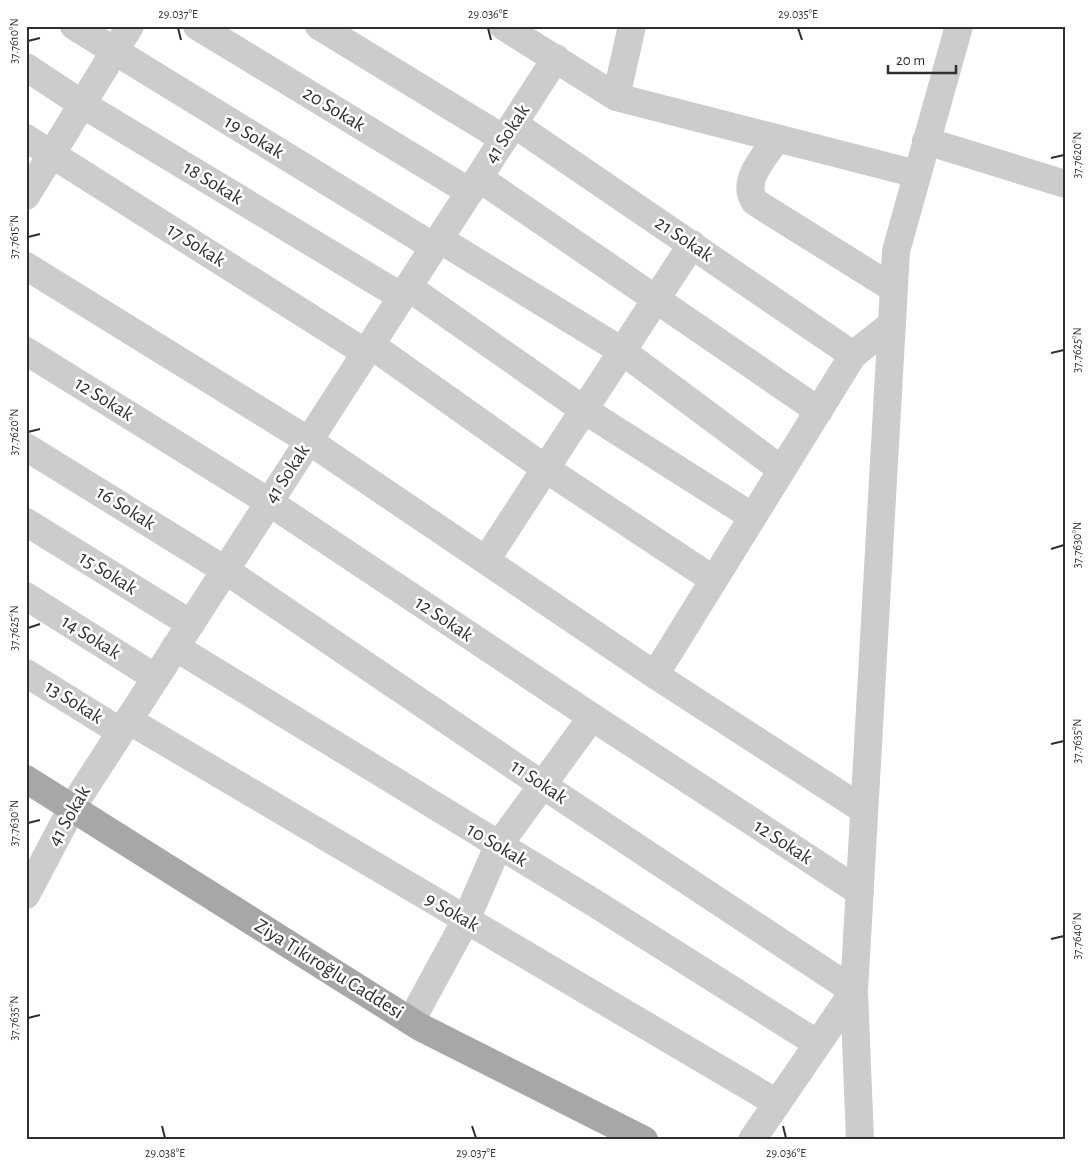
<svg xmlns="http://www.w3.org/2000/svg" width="1091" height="1166" font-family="'Alegreya Sans',sans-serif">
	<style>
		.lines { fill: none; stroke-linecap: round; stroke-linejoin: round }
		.minor { stroke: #ccc; stroke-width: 28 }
		.major { stroke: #a7a7a7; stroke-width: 28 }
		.ticks { fill: none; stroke: #2f2f2f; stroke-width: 2 }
		.labels { text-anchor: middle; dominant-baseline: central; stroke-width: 5; stroke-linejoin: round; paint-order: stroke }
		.street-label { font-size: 20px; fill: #2f2f2f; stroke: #fff }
		.neatline { fill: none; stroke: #2f2f2f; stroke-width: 2 }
		.ticks-label { font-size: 12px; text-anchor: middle; fill: #2f2f2f }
	</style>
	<rect width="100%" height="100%" fill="#fff"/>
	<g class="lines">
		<path class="minor" d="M74 26 434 247
			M197 26 470 192
			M319 26 504 139
			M503 26 616 97 917 174
			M26 67 82 104 402 297
			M616 97 632 26
			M514 124 853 355
			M26 138 366 353
			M777 138C765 157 740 181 755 202L894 289
			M926 141 1065 184
			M479 178 819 411
			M26 196 130 26
			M439 239 622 351 782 470
			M26 266 309 441 655 675 864 810
			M408 287 584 410 753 517
			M371 345 546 469 714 580
			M26 351 269 502 592 717 860 892
			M26 447 225 570 541 784 854 991 752 1140
			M26 522 191 624
			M486 560 692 244
			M26 596 156 678
			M175 647 596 904 818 1044
			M26 673 121 732
			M655 675 853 355 892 324
			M128 720 777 1103
			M26 895 73 806 556 58
			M411 1021 466 920 498 846 592 717
			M860 1140 854 991 896 251 959 26"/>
		<path class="major" d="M26 779 420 1027 644 1140"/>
	</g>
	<path class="ticks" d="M178 28 181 40M488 28 491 40M798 28 802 40M28 41 40 38M1051 158 1064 155M28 237 40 234M1051 353 1064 350M28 432 40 429M1051 549 1064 545M28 628 40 624M1051 744 1064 741M28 823 40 820M1051 939 1064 936M28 1018 40 1015M162 1126 165 1138M472 1126 476 1138M783 1126 786 1138"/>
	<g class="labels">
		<g class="street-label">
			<text transform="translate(334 109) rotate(31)">20 Sokak</text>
			<text transform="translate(507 134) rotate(-57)">41 Sokak</text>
			<text transform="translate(254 137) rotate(31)">19 Sokak</text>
			<text transform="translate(213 183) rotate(31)">18 Sokak</text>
			<text transform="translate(684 239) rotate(34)">21 Sokak</text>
			<text transform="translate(196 245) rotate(32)">17 Sokak</text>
			<text transform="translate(104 399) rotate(32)">12 Sokak</text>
			<text transform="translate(287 474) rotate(-57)">41 Sokak</text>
			<text transform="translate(126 508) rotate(32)">16 Sokak</text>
			<text transform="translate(108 573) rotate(32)">15 Sokak</text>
			<text transform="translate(444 619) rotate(34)">12 Sokak</text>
			<text transform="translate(91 637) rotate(32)">14 Sokak</text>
			<text transform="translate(74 702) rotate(32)">13 Sokak</text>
			<text transform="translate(539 782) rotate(34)">11 Sokak</text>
			<text transform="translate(69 816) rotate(-60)">41 Sokak</text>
			<text transform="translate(783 842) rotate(33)">12 Sokak</text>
			<text transform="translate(497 845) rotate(31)">10 Sokak</text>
			<text transform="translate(452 912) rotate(30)">9 Sokak</text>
			<text transform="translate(329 969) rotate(32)">Ziya Tıkıroğlu Caddesi</text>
		</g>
	</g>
	<rect width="1091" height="1166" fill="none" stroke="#ffffff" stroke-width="55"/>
	<path d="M888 65v8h68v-8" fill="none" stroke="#2f2f2f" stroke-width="2.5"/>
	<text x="896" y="65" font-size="15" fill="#2f2f2f" stroke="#ffffff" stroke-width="4" paint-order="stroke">20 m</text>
	<rect x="28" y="28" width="1036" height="1110" class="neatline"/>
	<g class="ticks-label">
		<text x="178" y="18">29.037°E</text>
		<text x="488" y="18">29.036°E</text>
		<text x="798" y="18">29.035°E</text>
		<text transform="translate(14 41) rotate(-90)" y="4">37.7610°N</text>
		<text transform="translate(1077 155) rotate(-90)" y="4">37.7620°N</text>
		<text transform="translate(14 237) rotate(-90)" y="4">37.7615°N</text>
		<text transform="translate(1077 350) rotate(-90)" y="4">37.7625°N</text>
		<text transform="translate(14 432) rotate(-90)" y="4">37.7620°N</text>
		<text transform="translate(1077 545) rotate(-90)" y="4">37.7630°N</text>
		<text transform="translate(14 628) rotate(-90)" y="4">37.7625°N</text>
		<text transform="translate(1077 741) rotate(-90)" y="4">37.7635°N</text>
		<text transform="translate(14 823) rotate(-90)" y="4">37.7630°N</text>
		<text transform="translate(1077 936) rotate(-90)" y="4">37.7640°N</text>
		<text transform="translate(14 1018) rotate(-90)" y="4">37.7635°N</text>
		<text x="165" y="1157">29.038°E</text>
		<text x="476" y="1157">29.037°E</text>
		<text x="786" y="1157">29.036°E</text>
	</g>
</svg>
